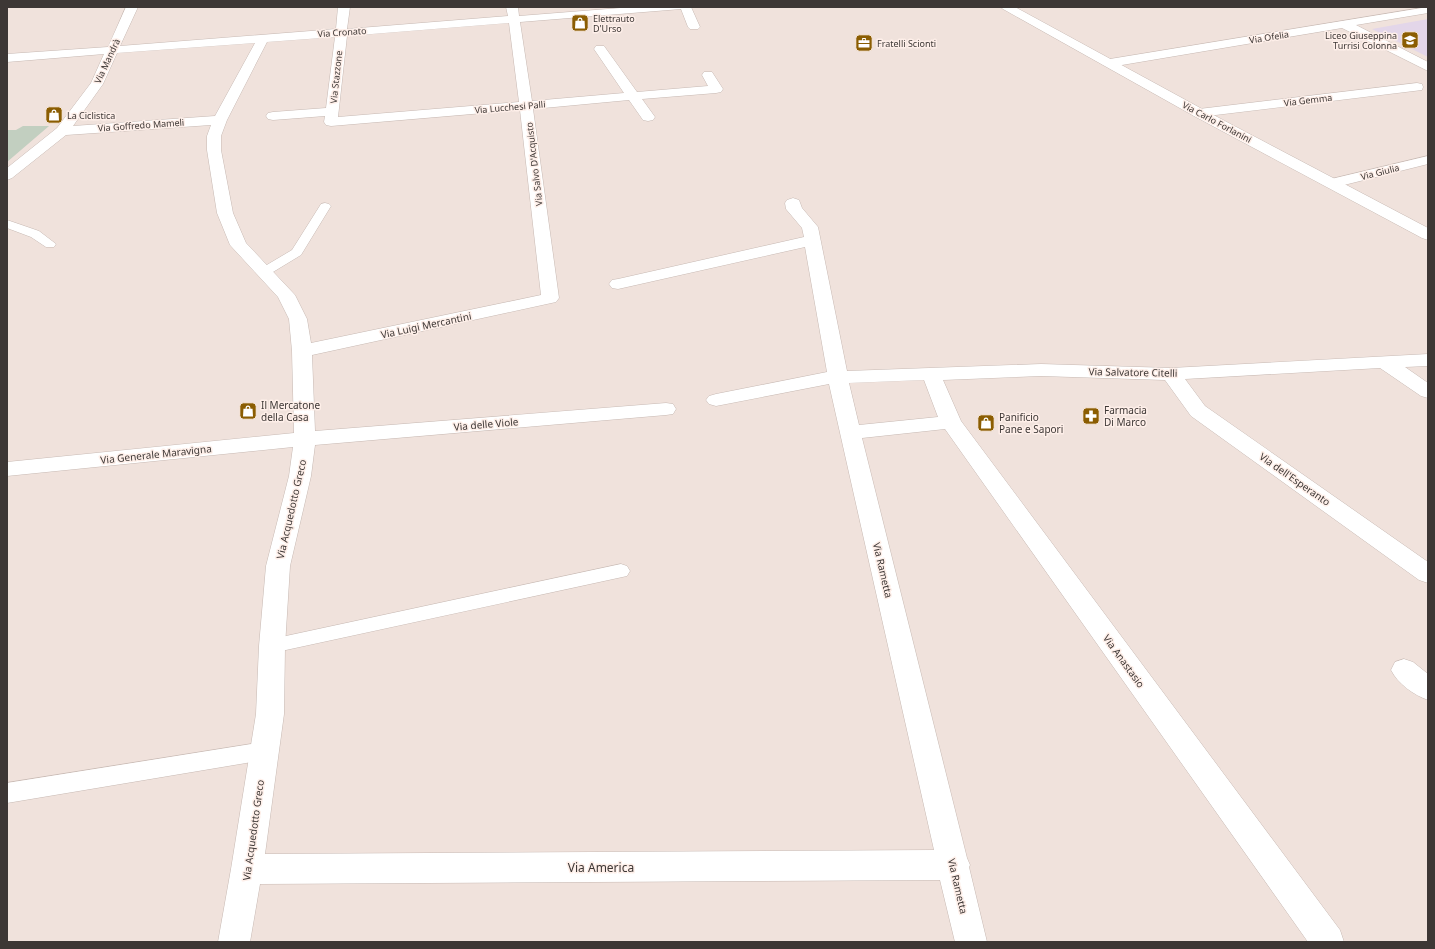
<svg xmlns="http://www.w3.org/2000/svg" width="1435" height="949" font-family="'Noto Sans',sans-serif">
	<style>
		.education { fill: #e3d6e9 }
		.green { fill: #c2cfc0 }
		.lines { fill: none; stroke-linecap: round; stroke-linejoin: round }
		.lane-casing { stroke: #c7b9b3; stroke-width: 1 }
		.street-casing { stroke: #c7b9b3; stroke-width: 1 }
		.secondary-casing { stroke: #c7b9b3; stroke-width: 1 }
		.lane { fill: #fff; fill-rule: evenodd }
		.street { fill: #fff; fill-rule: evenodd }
		.secondary { fill: #fff; fill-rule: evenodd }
		.labels { text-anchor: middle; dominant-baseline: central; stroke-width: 3; stroke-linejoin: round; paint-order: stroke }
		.far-poi-label { font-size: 9px; fill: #3d3735; stroke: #feefe9; text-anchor: start }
		.far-street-label { font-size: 9px; fill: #3d3735; stroke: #feefe9 }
		.street-label { font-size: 10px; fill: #3d3735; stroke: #feefe9 }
		.poi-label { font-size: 10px; fill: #3d3735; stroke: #feefe9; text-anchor: start }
		.near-street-label { font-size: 12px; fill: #3d3735; stroke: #feefe9 }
	</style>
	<rect width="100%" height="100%" fill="#f0e2dc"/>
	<path class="education" d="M1428 19V57L1372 29Z"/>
	<path class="green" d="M23 126H49L7 162V130H16Z"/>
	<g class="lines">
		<defs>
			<path id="lane" d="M325 203 329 204 331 206 301 255 268 275H260L258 272 260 269 292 250 321 204Z
				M7 220 39 231 56 244 54 247H46L31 237 7 228Z
				M621 564 627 566 630 571 627 576 272 653 265 651 263 646 265 641 272 639Z
				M264 742 271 745 274 751 271 757 264 760 7 803V783Z"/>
			<path id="street" d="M126 7H138L120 46 336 29 338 7H350L347 29 508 16 506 7H518L519 16 633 7H691L700 27 698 29H690L688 27 681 9 520 22 532 101 624 93 594 49 596 46H604L637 92 708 86 702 75 704 72H712L723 89 721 92 716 93 642 99 655 117 653 120 648 121 643 120 629 100 533 109 559 298 556 302 312 355 315 431 666 403 673 404 676 409 673 414 666 415 315 445 311 476 290 566 285 646 284 714 265 854 934 850 829 384 716 406 709 404 706 400 709 396 716 394 827 372 805 247 618 289 612 288 609 284 612 280 618 279 804 237 802 228 786 209 785 203 787 200 793 198 799 200 802 208 818 227 847 371 1041 364 1171 368 1428 354V366L1405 367 1428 383V398L1421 396 1380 368 1185 379 1205 406 1428 562V583L1419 580 1191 416 1165 380 1041 376 943 380 961 421 1340 930 1344 942H1308L945 429 862 438 967 858 970 865 969 867 987 942H955L940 880 260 884 250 942H218L231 869 256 714 259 646 266 566 289 476 293 447 7 476V462L294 433 292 351 289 319 278 297 230 245 217 213 207 150V136L211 125 66 135 12 178 7 180V168L57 128 91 83 104 54 7 62V54L108 47ZM509 23 519 102 338 117 347 36ZM335 37 326 108 273 112 268 113 266 116 268 119 273 120 325 116 324 122 326 125 331 126 520 110 541 295 311 343 307 319 295 295 246 243 233 213 221 150V136L227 120 267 42ZM255 43 215 116 73 126 103 84 117 53ZM924 380 938 417 859 425 849 383Z
				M1428 7V13L1356 25 1428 62V71L1342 28 1110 67 1106 66 1104 63 1106 60 1110 59Z
				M1417 83 1422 84 1423 87 1422 90 1199 117 1194 116 1192 113 1194 110 1199 109Z
				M1428 156V164L1332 188 1327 186 1324 183 1327 180Z
				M1404 659 1413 662 1428 674V700C1414 695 1398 684 1391 670L1395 662Z"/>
			<path id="secondary" d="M1001 7H1015L1204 110 1428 228V240L1422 238 1194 116 1003 9Z"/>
		</defs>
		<use href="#lane" class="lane-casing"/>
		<use href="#street" class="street-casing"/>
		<use href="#secondary" class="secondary-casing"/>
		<use href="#lane" class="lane"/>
		<use href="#street" class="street"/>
		<use href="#secondary" class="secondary"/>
	</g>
	<defs>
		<symbol id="shop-square" viewBox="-11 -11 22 22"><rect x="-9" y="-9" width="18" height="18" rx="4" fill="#8b5d02" stroke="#feefe9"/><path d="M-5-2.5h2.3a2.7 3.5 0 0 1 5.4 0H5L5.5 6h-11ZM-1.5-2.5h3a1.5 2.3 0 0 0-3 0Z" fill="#fff"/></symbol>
		<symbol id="school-square" viewBox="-11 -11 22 22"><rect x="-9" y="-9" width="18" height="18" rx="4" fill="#8b5d02" stroke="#feefe9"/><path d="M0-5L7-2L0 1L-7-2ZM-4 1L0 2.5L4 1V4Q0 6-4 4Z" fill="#fff"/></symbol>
		<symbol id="office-square" viewBox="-11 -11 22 22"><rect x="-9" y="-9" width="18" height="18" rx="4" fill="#8b5d02" stroke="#feefe9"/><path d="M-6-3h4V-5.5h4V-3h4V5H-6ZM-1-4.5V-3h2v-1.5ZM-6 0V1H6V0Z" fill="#fff"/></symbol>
		<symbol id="pharmacy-square" viewBox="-11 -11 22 22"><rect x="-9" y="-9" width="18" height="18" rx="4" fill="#8b5d02" stroke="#feefe9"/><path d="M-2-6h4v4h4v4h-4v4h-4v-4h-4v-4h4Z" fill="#fff"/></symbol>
	</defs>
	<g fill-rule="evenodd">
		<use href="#shop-square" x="570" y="13" width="20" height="20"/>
		<use href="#school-square" x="1400" y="30" width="20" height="20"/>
		<use href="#office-square" x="854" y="33" width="20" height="20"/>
		<use href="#shop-square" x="44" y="105" width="20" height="20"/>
		<use href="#shop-square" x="238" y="401" width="20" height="20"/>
		<use href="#pharmacy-square" x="1081" y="406" width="20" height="20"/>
		<use href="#shop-square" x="976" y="413" width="20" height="20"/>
	</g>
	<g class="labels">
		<g class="far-poi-label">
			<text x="593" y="18">Elettrauto<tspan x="593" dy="10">D'Urso</tspan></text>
			<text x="1397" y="35" text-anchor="end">Liceo Giuseppina<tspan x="1397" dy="10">Turrisi Colonna</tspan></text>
			<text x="877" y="43">Fratelli Scionti</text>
			<text x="67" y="115">La Ciclistica</text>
		</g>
		<g class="far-street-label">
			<text transform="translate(342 32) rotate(-4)">Via Cronato</text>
			<text transform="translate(1269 37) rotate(-9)">Via Ofelia</text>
			<text transform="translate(107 61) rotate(-65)">Via Mandrà</text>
			<text transform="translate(336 77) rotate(-84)">Via Stazzone</text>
			<text transform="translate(1308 100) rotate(-7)">Via Gemma</text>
			<text transform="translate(510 107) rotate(-5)">Via Lucchesi Palli</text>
			<text transform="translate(1217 122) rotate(28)">Via Carlo Forlanini</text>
			<text transform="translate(141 125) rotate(-4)">Via Goffredo Mameli</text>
			<text transform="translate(534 164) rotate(-97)">Via Salvo D'Acquisto</text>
			<text transform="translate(1380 172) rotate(-14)">Via Giulia</text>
		</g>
		<g class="street-label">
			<text transform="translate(426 325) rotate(-12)">Via Luigi Mercantini</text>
			<text transform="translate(1133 372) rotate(1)">Via Salvatore Citelli</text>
			<text transform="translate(486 424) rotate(-5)">Via delle Viole</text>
			<text transform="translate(156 454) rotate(-6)">Via Generale Maravigna</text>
			<text transform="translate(1295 479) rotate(35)">Via dell'Esperanto</text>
			<text transform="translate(291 509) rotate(-77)">Via Acquedotto Greco</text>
			<text transform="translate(883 570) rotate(77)">Via Rametta</text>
			<text transform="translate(1124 661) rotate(54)">Via Anastasio</text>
			<text transform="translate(253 830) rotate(-82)">Via Acquedotto Greco</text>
			<text transform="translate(958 886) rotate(77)">Via Rametta</text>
		</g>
		<g class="poi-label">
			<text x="261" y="405">Il Mercatone<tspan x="261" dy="12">della Casa</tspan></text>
			<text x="1104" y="410">Farmacia<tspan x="1104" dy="12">Di Marco</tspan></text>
			<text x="999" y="417">Panificio<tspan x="999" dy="12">Pane e Sapori</tspan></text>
		</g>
		<g class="near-street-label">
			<text x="601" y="867">Via America</text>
		</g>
	</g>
	<rect width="1435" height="949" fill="none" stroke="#3d3735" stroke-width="16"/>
</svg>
